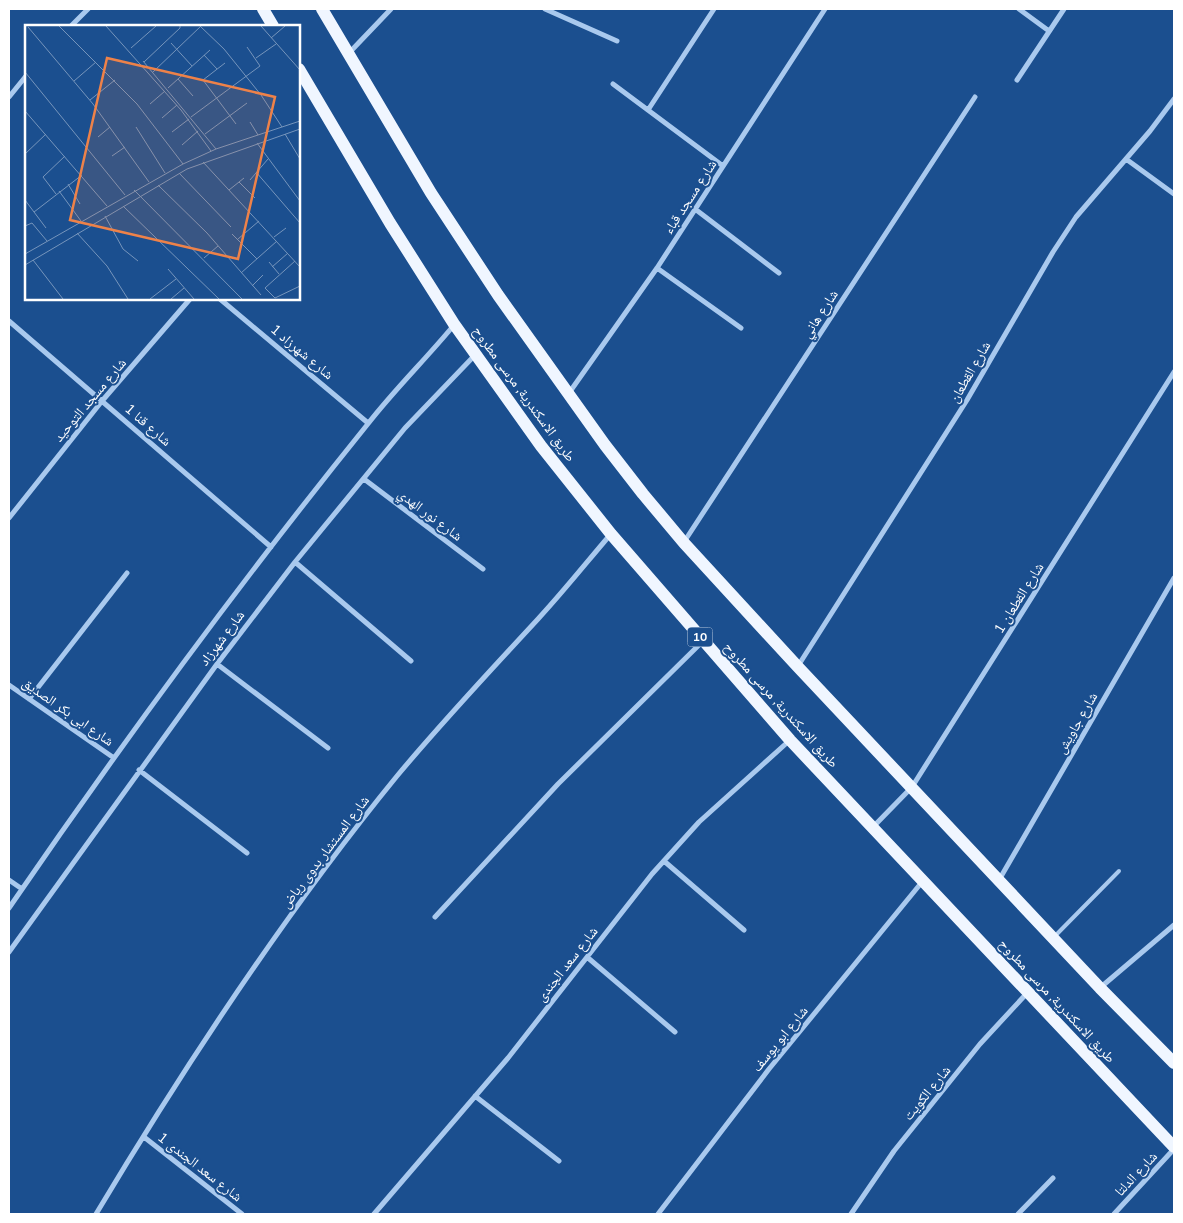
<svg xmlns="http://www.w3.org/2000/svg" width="1183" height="1223" font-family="'Nunito Sans','Noto Naskh Arabic',sans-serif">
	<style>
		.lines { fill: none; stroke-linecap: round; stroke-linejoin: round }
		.lane { stroke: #a9c9ee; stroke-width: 4 }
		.street { stroke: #a9c9ee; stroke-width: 5 }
		.primary { stroke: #f0f6ff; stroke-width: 12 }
		.labels { text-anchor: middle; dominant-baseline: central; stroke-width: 4; stroke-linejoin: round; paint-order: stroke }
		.shield { fill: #1b4f8f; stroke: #bbcadd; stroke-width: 1 }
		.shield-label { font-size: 12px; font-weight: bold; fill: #fff }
		.street-label { font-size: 14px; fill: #fff; stroke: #1b4f8f }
		.inset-road { fill: none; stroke: #7695bc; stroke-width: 1 }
		.view { fill: #ee8249; fill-opacity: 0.15; stroke: #ee8249; stroke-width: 2.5 }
		.inset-edge { fill: none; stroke: #fff; stroke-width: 2.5 }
	</style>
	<rect width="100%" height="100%" fill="#1b4f8f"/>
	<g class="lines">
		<path class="lane" d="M1055 936 1119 871"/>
		<path class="street" d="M545 9 617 41
			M1019 9 1049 31
			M71 26 88 9
			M349 53 391 9
			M1017 80 1064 9
			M613 84 723 166
			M9 97 26 76
			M648 110 714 9
			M1126 159 1174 194
			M695 209 779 273
			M657 268 741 328
			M220 299 368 423
			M9 321 271 547
			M569 393 657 268 825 9
			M364 479 483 569
			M9 518 102 401 190 299
			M684 542 975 97
			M295 562 411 661
			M217 664 328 748
			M798 666 967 400 1053 252 1076 217 1150 131 1174 99
			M9 685 114 758
			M29 699 127 573
			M139 770 247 853
			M873 827 912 787 1174 372
			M664 861 744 930
			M9 880 22 889
			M999 880 1174 578
			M9 908C122 743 241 581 367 425 394 390 426 359 454 325
			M435 917 558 784 703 641
			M9 952 217 664 295 562 405 428 475 355
			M587 957 675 1032
			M1101 987 1174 925
			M475 1096 559 1161
			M144 1137 242 1214
			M96 1214C187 1062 285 913 397 776 442 722 490 671 538 619 563 592 586 563 610 535
			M374 1214 508 1058 652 874 699 822 790 740
			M658 1214 769 1069 922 882
			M851 1214 894 1151 980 1044 1028 992
			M1018 1214 1053 1178
			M1114 1214 1174 1149"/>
		<path class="primary" d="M263 9 273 26
			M322 9 431 193 498 295 605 445 643 494 684 543 798 667 1100 988 1174 1063
			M299 69 390 223 454 324 541 446 611 534 790 740 1174 1147"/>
	</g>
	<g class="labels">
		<rect class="shield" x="687.5" y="627.5" width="25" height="19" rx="4"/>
		<g class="shield-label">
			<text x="700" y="637">10</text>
		</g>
		<g class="street-label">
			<text transform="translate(690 197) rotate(-57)">شارع مسجد قباء</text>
			<text transform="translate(820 314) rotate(-57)">شارع هاني</text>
			<text transform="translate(302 352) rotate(40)">شارع شهرزاد 1</text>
			<text transform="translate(970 372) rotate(-60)">شارع القطعان</text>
			<text transform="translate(524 394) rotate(54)">طريق الاسكندرية, مرسى مطروح</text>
			<text transform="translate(90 400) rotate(-50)">شارع مسجد التوحيد</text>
			<text transform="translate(148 425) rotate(41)">شارع قنا 1</text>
			<text transform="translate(430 515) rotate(37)">شارع نور الهدي</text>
			<text transform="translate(1019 598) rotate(-58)">شارع القطعان 1</text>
			<text transform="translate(222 638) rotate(-53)">شارع شهرزاد</text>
			<text transform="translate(781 705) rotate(48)">طريق الاسكندرية, مرسى مطروح</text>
			<text transform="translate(68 712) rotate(35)">شارع ابى بكر الصديق</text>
			<text transform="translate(1077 723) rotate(-60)">شارع جاويش</text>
			<text transform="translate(325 852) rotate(-53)">شارع المستشار بدوى رياض</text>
			<text transform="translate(567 964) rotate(-52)">شارع سعد الجندى</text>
			<text transform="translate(1057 1001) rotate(47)">طريق الاسكندرية, مرسى مطروح</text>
			<text transform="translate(780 1039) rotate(-51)">شارع ابو يوسف</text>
			<text transform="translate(927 1093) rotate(-51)">شارع الكويت</text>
			<text transform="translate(200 1167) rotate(38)">شارع سعد الجندى 1</text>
			<text transform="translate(1136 1174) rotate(-47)">شارع الدلتا</text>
		</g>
	</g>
	<g transform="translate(25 25)">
		<rect width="275" height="275" fill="#1b4f8f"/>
		<path class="inset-road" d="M34 1 112 79 158 139M81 1 156 85 186 126M175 1 199 24 236 70 257 102M236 1 275 45M3 2 68 79 124 157M246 13 260 1M146 18 167 41M106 23 131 1M179 30 192 44M231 33 251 19M118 36 191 124M119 37 155 3V1M200 38 178 55 211 99M0 47 100 170M128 47 176 1M153 54 168 71M49 56 71 37M143 63 185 25M65 75 90 55M125 79 140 66M0 86 82 181M166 92 235 41 222 22M137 93 152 80M225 97 233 110M111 102 140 148M147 107 164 94M180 109 222 78M260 109 275 134M73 112 85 102M232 118 275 176M157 120 173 106M0 129 21 109M87 131 100 122M178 137 275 242M231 147 275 198M154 148 206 202M225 155 243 134M214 157 230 173M43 159 55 179M133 160 182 208 236 270M109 165 217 274M204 165 219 153M34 166 56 196M31 169 18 152 40 131M0 175 21 203M98 181 194 274M9 187 57 150M80 191 98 224 113 236M0 201 7 198 22 216M52 208 82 241 103 274M207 209 232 234M249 212 261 203M213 214 234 196M0 229 158 139 191 124 275 96M179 233 193 221M8 235 38 274M270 236 240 263 250 273 275 261M244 237 254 249M0 240 162 144 275 104M247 242 263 228M143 244 169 274M216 248 252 216M227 261 238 250M125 274 151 254M146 274 159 263"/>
		<path class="view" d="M82 33 250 72 213 234 45 195Z"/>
		<rect width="275" height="275" class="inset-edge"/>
	</g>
	<rect width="1183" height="1223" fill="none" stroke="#ffffff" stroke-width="20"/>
</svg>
